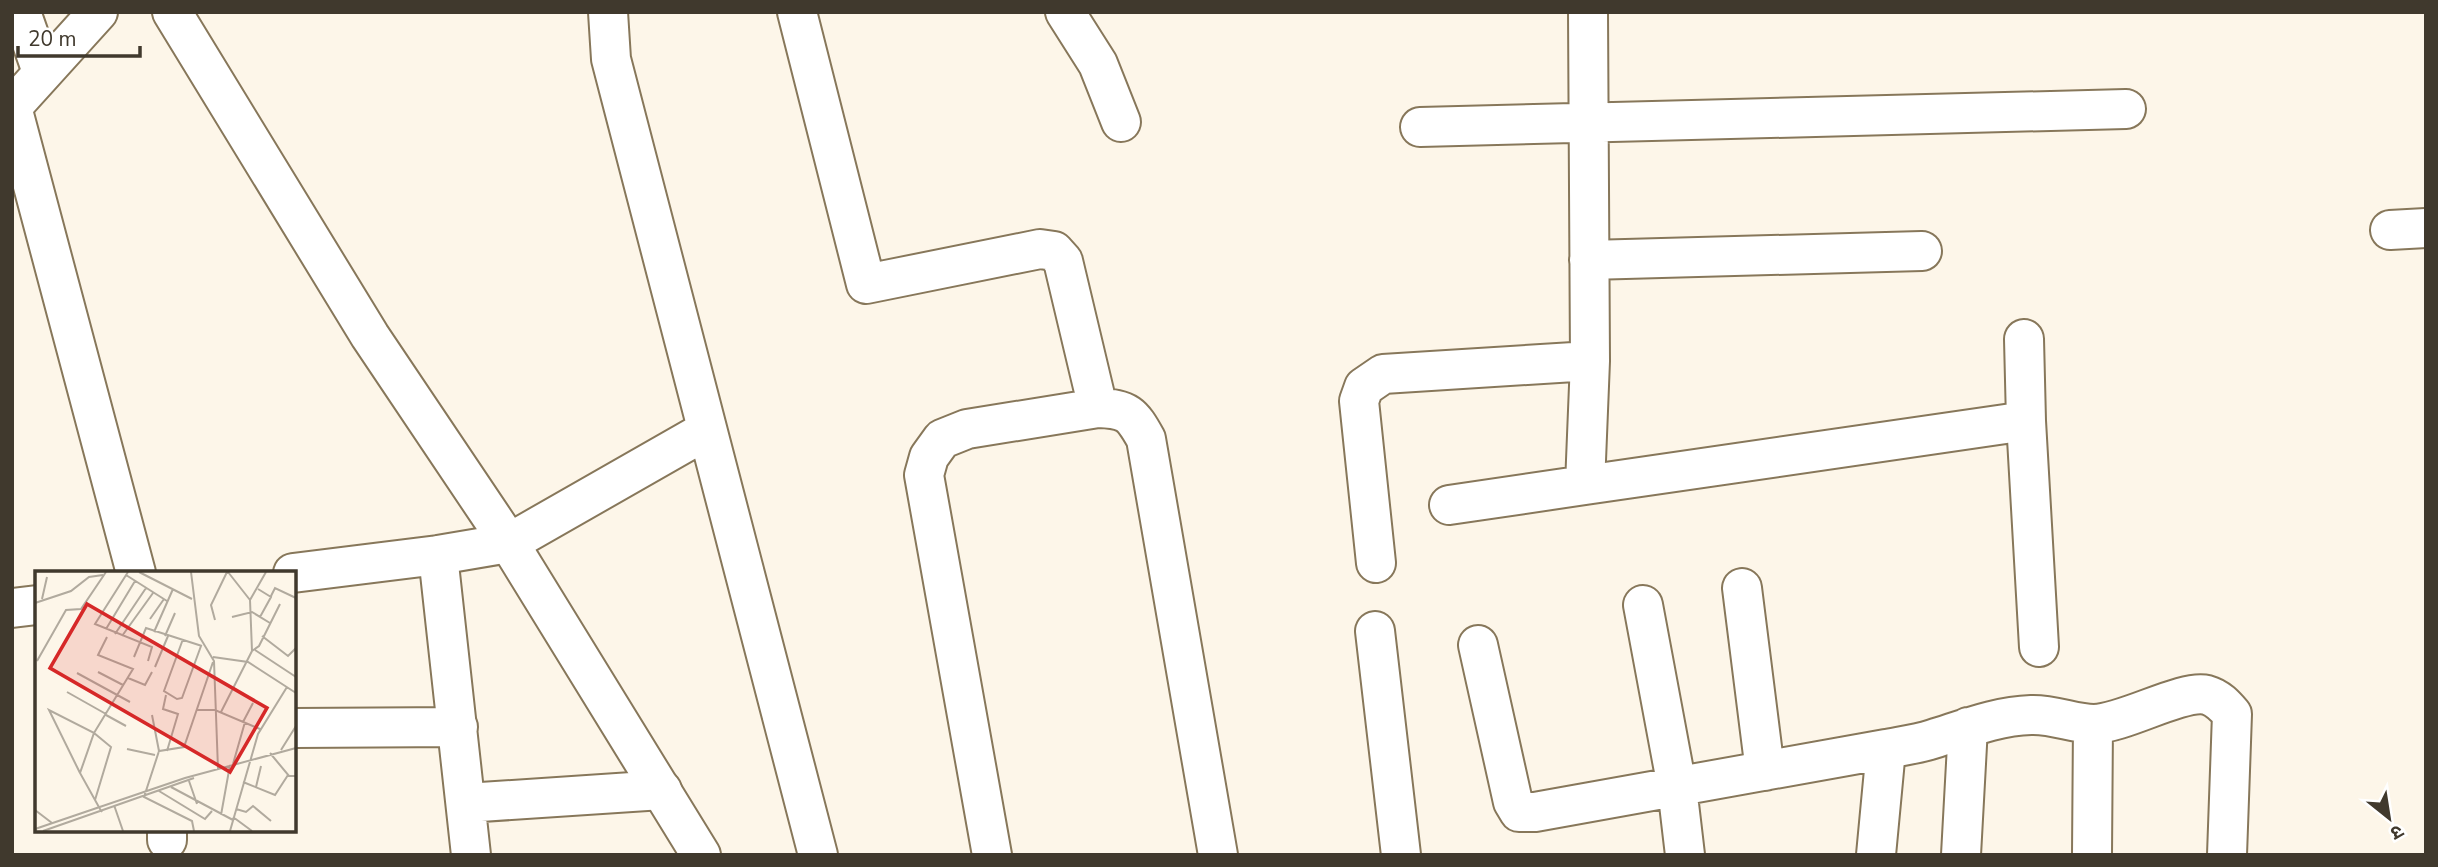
<svg xmlns="http://www.w3.org/2000/svg" width="2438" height="867" font-family="'Nunito Sans','Noto Sans Devanagari',sans-serif">
	<style>
		.lines { fill: none; stroke-linecap: round; stroke-linejoin: round }
		.minor-casing { stroke: #87775a; stroke-width: 42 }
		.tertiary-casing { stroke: #87775a; stroke-width: 42 }
		.minor { stroke: #fff; stroke-width: 38 }
		.tertiary { stroke: #fff; stroke-width: 38 }
		.inset-road { fill: none; stroke: #b1aa9e; stroke-width: 2 }
		.view { fill: #d62828; fill-opacity: 0.15; stroke: #d62828; stroke-width: 3.5 }
		.inset-edge { fill: none; stroke: #40392d; stroke-width: 3.5 }
	</style>
	<rect width="100%" height="100%" fill="#fdf6e9"/>
	<g class="lines">
		<defs>
			<path id="minor" d="M21 12 42 72
				M608 12 611 59 818 855
				M797 12 866 284 1040 249 1054 251 1063 261 1098 408
				M1065 12 1098 64 1121 122
				M1588 12 1590 361 1585 485 2026 421 2039 647
				M12 107 136 573
				M1420 127 2126 109
				M2390 230 2426 228
				M1589 260 1922 251
				M2024 339 2026 421
				M1449 505 1585 485
				M438 555 471 855
				M1376 563 1359 401 1364 387 1383 374 1590 361
				M293 573 438 555 509 543 707 430
				M1742 588 1765 771
				M1643 605 1677 787 1685 855
				M12 608 37 605
				M1375 631 1401 855
				M1478 645 1513 802 1519 812H1535L1886 749C1902 746 1918 744 1933 739 1965 729 1997 716 2031 715 2053 714 2075 724 2094 724 2126 723 2182 689 2207 695 2218 698 2225 706 2232 714L2227 855
				M294 728 458 727
				M466 803 662 790
				M167 830V840
				M992 855 924 475 929 457 942 439 967 429 1098 408C1128 409 1132 414 1146 439L1218 855
				M1876 855 1886 749
				M1961 855 1968 727
				M2092 855 2093 724"/>
			<path id="tertiary" d="M172 12 370 336 509 543 701 855
				M12 107 98 12"/>
		</defs>
		<use href="#minor" class="minor-casing"/>
		<use href="#tertiary" class="tertiary-casing"/>
		<use href="#minor" class="minor"/>
		<use href="#tertiary" class="tertiary"/>
	</g>
	<g transform="translate(35 571)">
		<rect width="261" height="261" fill="#fdf6e9"/>
		<path class="inset-road" d="M93 1 60 53 117 76 113 90M104 1 157 28M156 1 164 65 179 90 183 198M91 4 132 30M223 18 236 26 225 46M236 25 240 17 261 27M7 28 12 6M215 29 231 1M0 32 36 20 54 6 68 4M197 46 217 41 235 52M115 48 129 28M180 49 176 34 192 1M71 58 100 10M119 61 138 18M80 63 111 17M87 65 118 22M130 65 140 42M227 65 253 85 261 77M148 68 129 120 142 128 147 127 166 75M220 79 261 106M217 80 224 75 245 33M99 86 111 57 167 75M178 86 213 91 261 122M2 90 31 39 46 38 71 1M120 96 133 65M63 101 88 114M42 102 95 131M93 107 110 114 117 101M32 121 71 143M131 124 128 138 143 143 132 180M161 139H180L225 158M186 141 217 80 215 29 193 1M71 144 91 155M117 144 124 180 149 176 178 91M208 151 218 132M92 178 120 184M246 179 261 155M124 180 109 226 157 250 159 260M235 182 254 205H261M198 193 210 151M45 202 14 139 59 162 98 98 63 84 72 66M154 210 162 233M208 211 240 224 253 204M136 216 198 249M221 216 226 195M124 220 170 248 177 240M60 229 76 176 59 162 45 202 65 238 67 241M79 234 88 260M201 238 211 241 218 235 236 250M0 239 17 252M186 244 195 194M198 246 217 260M0 258 150 207 261 177M8 260 159 207M195 260 223 163 252 116"/>
		<path class="view" d="M52 33 232 137 195 201 15 97Z"/>
		<rect width="261" height="261" class="inset-edge"/>
	</g>
	<rect width="2438" height="867" fill="none" stroke="#40392d" stroke-width="28"/>
	<g transform="translate(2389 818) rotate(150)" stroke="#ffffff" stroke-width="5" paint-order="stroke">
	<path d="M0-5L12 26L0 18L-12 26Z" fill="#40392d"/>
	<text y="-10" font-size="19" font-weight="bold" text-anchor="middle" fill="#40392d">उ</text>
	</g>
	<path d="M18 46v10h122v-10" fill="none" stroke="#40392d" stroke-width="3.5"/>
	<text x="28" y="46" font-size="21" fill="#40392d" stroke="#ffffff" stroke-width="5" paint-order="stroke">20 m</text>
</svg>
